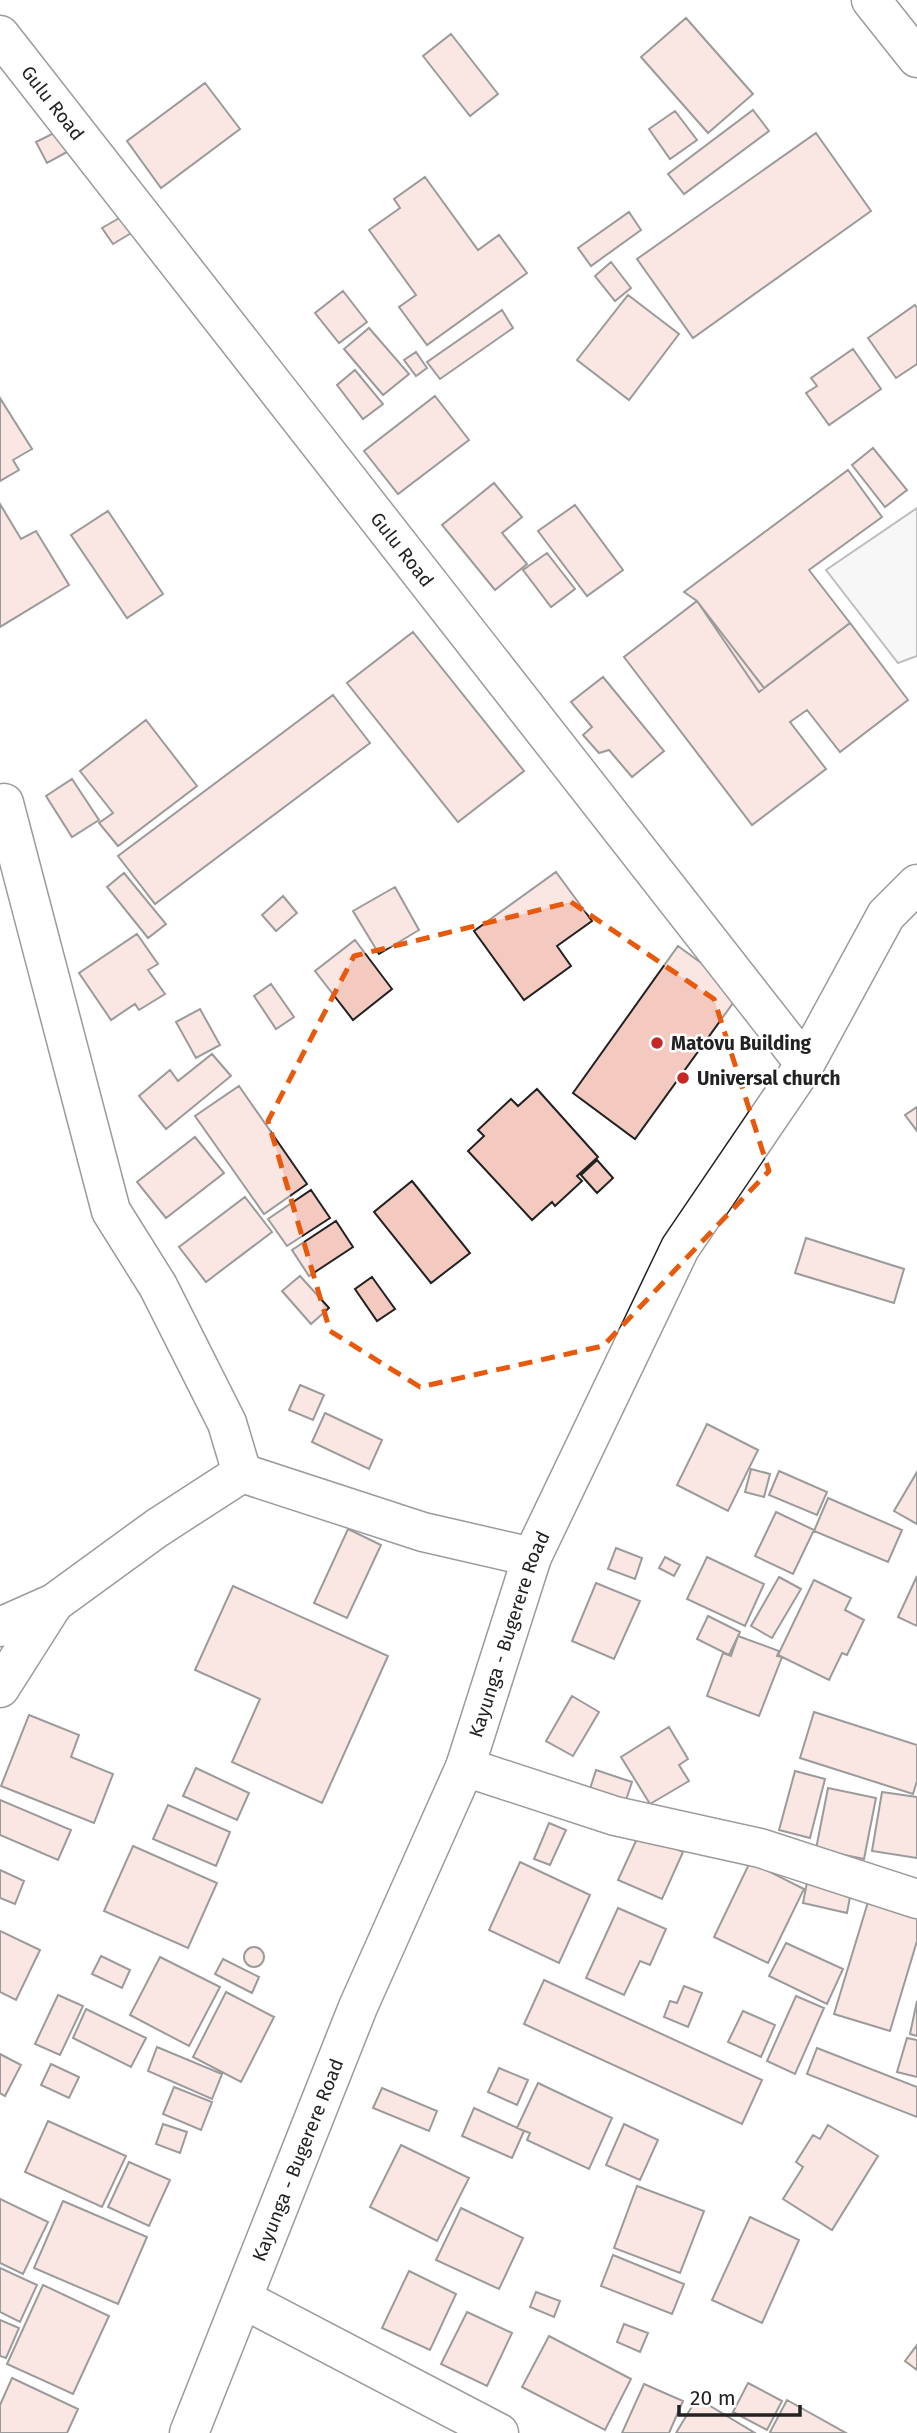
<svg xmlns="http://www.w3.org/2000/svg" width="917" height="2433" font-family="'Fira Sans',sans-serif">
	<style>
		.parking { fill: #ededed; stroke: #6f6f6f; stroke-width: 2 }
		.building { fill: #f3c9c0; stroke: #222; stroke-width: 2 }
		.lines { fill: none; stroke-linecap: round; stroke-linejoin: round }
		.minor-casing { stroke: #222; stroke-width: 41 }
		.major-casing { stroke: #222; stroke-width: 41 }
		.minor { stroke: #fff; stroke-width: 38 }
		.major { stroke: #fff; stroke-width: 38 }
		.marked { fill: none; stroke: #e8590c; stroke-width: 5; stroke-dasharray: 14 9; stroke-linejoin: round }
		.poi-dot { fill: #c62828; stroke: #fff; stroke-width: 2.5 }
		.labels { text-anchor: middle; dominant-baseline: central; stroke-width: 5; stroke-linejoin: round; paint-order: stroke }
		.street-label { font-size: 19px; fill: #222; stroke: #fff }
		.poi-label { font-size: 19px; font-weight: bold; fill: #222; stroke: #fff; text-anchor: start }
	</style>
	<rect width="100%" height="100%" fill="#fff"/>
	<path class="parking" d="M917 508V656L898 663 826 570Z"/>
	<path class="building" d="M686 18 753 94 708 133 641 57Z
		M451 34 498 94 470 116 423 56Z
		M205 83 240 129 161 188 127 141Z
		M753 110 769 131 684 194 668 174Z
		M675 111 697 140 670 159 649 129Z
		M56 132 67 152 47 163 36 142Z
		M816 133 871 211 693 338 637 259Z
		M425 177 478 250 499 235 527 273 427 345 399 307 416 295 369 230 400 208 394 199Z
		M629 212 641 230 591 266 578 248Z
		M128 213 138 229 113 244 102 228Z
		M611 262 631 288 615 301 595 276Z
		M343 291 367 322 339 343 315 313Z
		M628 295 679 334 629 400 577 360Z
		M915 305 917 308V364L896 378 868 338Z
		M502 310 513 328 440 379 427 362Z
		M369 328 409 374 383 395 344 349Z
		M853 349 881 389 829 425 806 393 817 386 811 378Z
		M416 352 427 368 416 376 404 360Z
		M355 370 383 404 363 419 337 385Z
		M435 396 469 440 398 494 364 451Z
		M0 398 32 449 13 460 19 470 0 481Z
		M873 448 907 490 885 507 852 465Z
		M848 470 882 517 809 570 850 623 759 692 697 601 684 592Z
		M494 483 522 517 502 533 527 564 495 590 442 525Z
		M0 504 21 539 36 531 69 585 0 627Z
		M575 505 623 570 587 596 538 531Z
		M108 511 163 594 127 618 71 535Z
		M547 553 575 589 551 607 523 570Z
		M697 601 764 688 850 623 908 700 840 752 807 710 790 722 826 769 752 825 624 657Z
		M413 632 524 771 458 822 347 683Z
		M603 677 664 751 632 777 609 750 599 753 583 735 592 727 571 702Z
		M333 695 370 743 155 904 118 856Z
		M146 720 197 786 118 846 99 823 113 813 80 771Z
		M72 779 99 820 72 837 46 796Z
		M556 872 592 921 557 946 571 966 524 1000 474 931Z
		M124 873 166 924 148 938 107 887Z
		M395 887 419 930 379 954 353 911Z
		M283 896 297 913 276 931 262 915Z
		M137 934 158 964 148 970 165 994 139 1010 135 1004 111 1020 79 973Z
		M355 940 392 989 353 1020 315 971Z
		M678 946 741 992 635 1139 573 1093Z
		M271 984 294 1017 276 1029 254 996Z
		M200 1009 220 1045 196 1058 176 1022Z
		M212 1054 231 1076 166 1129 139 1096 170 1070 178 1081Z
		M239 1086 307 1184 264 1214 195 1116Z
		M537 1089 598 1157 577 1176 582 1181 555 1206 552 1202 532 1220 468 1151 484 1136 478 1130 511 1099 518 1106Z
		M917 1107V1131L905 1115Z
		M195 1137 224 1173 166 1218 137 1182Z
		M597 1160 613 1178 597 1193 581 1175Z
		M412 1181 470 1253 431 1283 374 1212Z
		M311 1190 330 1218 287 1246 268 1219Z
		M245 1197 272 1232 206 1282 179 1247Z
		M336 1221 353 1247 309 1276 292 1250Z
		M806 1238 904 1269 894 1303 795 1273Z
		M300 1276 329 1308 311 1324 282 1291Z
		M372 1277 395 1309 377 1321 355 1289Z
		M300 1385 324 1395 313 1420 289 1410Z
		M325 1413 382 1440 369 1469 312 1442Z
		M707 1424 758 1450 728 1511 677 1485Z
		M751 1469 770 1474 764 1497 745 1492Z
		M779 1471 827 1492 817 1515 769 1495Z
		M917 1472V1524L894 1511Z
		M828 1498 902 1530 888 1562 814 1531Z
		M776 1512 814 1530 793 1574 755 1556Z
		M348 1529 381 1545 347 1618 314 1603Z
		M616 1548 642 1558 635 1579 608 1569Z
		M665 1557 680 1565 674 1576 659 1568Z
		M707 1557 764 1584 745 1626 687 1599Z
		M917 1576V1626L898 1617Z
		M779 1577 801 1589 772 1638 751 1626Z
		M814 1580 851 1598 845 1610 864 1620 847 1655 842 1653 829 1680 778 1655Z
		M596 1583 640 1601 614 1659 572 1641Z
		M233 1586 388 1656 322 1803 232 1762 260 1699 195 1670Z
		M708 1616 740 1632 729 1655 697 1639Z
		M738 1636 779 1651 777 1656 782 1657 759 1716 707 1696 723 1653 731 1656Z
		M572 1696 599 1712 573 1756 546 1741Z
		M814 1712 917 1745V1781L913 1794 800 1758Z
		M29 1715 79 1735 71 1757 113 1774 94 1823 1 1786Z
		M669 1727 688 1759 679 1765 689 1781 650 1804 621 1757Z
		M196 1768 249 1793 237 1820 183 1796Z
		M596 1770 632 1782 625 1803 589 1792Z
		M795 1771 825 1779 810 1838 779 1830Z
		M828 1788 876 1798 864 1859 816 1849Z
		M882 1792 917 1797V1858L872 1851Z
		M0 1800 71 1830 58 1860 0 1835Z
		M168 1805 230 1832 216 1866 153 1839Z
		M549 1823 566 1830 550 1865 534 1859Z
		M640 1832 683 1852 662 1899 618 1880Z
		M133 1846 217 1883 188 1948 104 1911Z
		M520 1862 590 1895 559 1963 489 1930Z
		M750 1862 804 1889 768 1963 714 1937Z
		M0 1870 24 1881 15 1904 0 1898Z
		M808 1877 852 1886 847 1913 803 1903Z
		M868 1902 917 1916V1941L890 2031 834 2014Z
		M618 1908 666 1929 650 1965 640 1961 624 1995 586 1978Z
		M0 1931 40 1950 16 2000 0 1992Z
		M786 1943 843 1969 827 2004 769 1976Z
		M244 1957a10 10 0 1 1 20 0a10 10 0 1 1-20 0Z
		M101 1956 130 1970 122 1988 92 1974Z
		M160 1957 220 1987 189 2046 130 2015Z
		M223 1959 259 1977 252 1993 215 1974Z
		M544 1980 762 2080 742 2124 524 2024Z
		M684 1986 702 1993 688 2027 664 2017 670 2001 677 2003Z
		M226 1992 274 2017 241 2082 193 2057Z
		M58 1995 83 2006 60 2055 35 2044Z
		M796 1996 824 2008 795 2074 767 2061Z
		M917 2001V2036L910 2034Z
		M86 2009 146 2038 131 2067 73 2038Z
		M743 2011 775 2025 761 2057 728 2042Z
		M907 2038 917 2040V2077L897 2072Z
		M157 2047 222 2074 212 2099 148 2071Z
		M817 2048 917 2087V2117L807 2074Z
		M0 2054 21 2065 5 2096 0 2093Z
		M51 2064 79 2077 69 2098 41 2085Z
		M499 2068 528 2080 517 2105 488 2092Z
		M538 2083 612 2118 589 2169 527 2140 530 2133 517 2128Z
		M174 2087 212 2102 201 2130 163 2114Z
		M382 2088 437 2111 429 2131 373 2108Z
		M474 2108 524 2131 512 2158 462 2136Z
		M48 2121 126 2156 102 2207 25 2172Z
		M163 2124 187 2132 180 2153 156 2144Z
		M624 2124 658 2140 640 2180 606 2165Z
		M828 2125 878 2156 832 2230 783 2199 803 2167 796 2162 813 2135 820 2139Z
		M401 2145 469 2178 437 2241 370 2207Z
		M129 2162 170 2180 149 2226 108 2207Z
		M637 2186 704 2211 680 2273 614 2248Z
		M0 2199 48 2222 23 2274 0 2263Z
		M63 2201 147 2237 118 2304 34 2268Z
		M461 2208 523 2238 499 2289 436 2260Z
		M750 2217 799 2240 762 2323 712 2300Z
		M613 2255 684 2284 672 2314 601 2286Z
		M0 2268 37 2285 20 2322 0 2312Z
		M409 2271 456 2294 430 2350 382 2328Z
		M43 2285 109 2316 73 2394 7 2364Z
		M536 2292 560 2301 554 2317 530 2307Z
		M467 2312 512 2333 487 2386 441 2364Z
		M0 2320 19 2328 6 2358 0 2356Z
		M624 2324 648 2333 640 2352 617 2342Z
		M549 2336 631 2379 605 2430 522 2387Z
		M917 2345V2370L905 2361Z
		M12 2378 78 2409 67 2433H0V2405Z
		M748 2383 782 2401 767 2430 733 2412Z
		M644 2384 683 2401 669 2433H622Z
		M697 2398 755 2433H676Z
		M787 2400 846 2433H772L770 2432Z"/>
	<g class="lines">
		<defs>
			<g id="minor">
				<path d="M871 0 917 58"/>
				<path id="s1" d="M0 35 805 1064"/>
				<path d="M4 803 111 1211 158 1286 227 1423 242 1473"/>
				<path d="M0 1627 54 1603 157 1528 242 1473 423 1532 532 1557"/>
				<path d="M0 1688 54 1603"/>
				<path d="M465 1767 615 1816 760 1848 917 1899"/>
				<path d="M243 2299 499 2433"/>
			</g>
			<g id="major">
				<path id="s2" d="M189 2433 358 2007 465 1767 532 1557 680 1248 805 1064 886 915 917 884"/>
			</g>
		</defs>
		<use href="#minor" class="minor-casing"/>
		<use href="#major" class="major-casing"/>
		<use href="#minor" class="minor"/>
		<use href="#major" class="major"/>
	</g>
	<path d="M0 0H917V2433H0ZM571 902 714 999 769 1171 603 1346 420 1387 330 1331 268 1121 354 956Z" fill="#fff" fill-opacity=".55" fill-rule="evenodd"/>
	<path class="marked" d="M571 902 714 999 769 1171 603 1346 420 1387 330 1331 268 1121 354 956Z"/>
	<g class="poi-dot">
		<circle cx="657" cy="1043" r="7"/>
		<circle cx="683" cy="1078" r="7"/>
	</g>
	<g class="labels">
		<g class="street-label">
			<text stroke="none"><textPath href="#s1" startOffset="86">Gulu Road</textPath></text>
			<text stroke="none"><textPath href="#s1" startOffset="653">Gulu Road</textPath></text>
			<text stroke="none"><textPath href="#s2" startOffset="861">Kayunga - Bugerere Road</textPath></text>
			<text stroke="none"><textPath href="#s2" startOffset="294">Kayunga - Bugerere Road</textPath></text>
		</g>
		<g class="poi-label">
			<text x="671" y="1043">Matovu Building</text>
			<text x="697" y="1078">Universal church</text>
		</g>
	</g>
	<path d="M679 2405v10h121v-10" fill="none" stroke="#222222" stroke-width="3.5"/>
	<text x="690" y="2405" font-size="21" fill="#222222" stroke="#ffffff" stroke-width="5" paint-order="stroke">20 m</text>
</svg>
